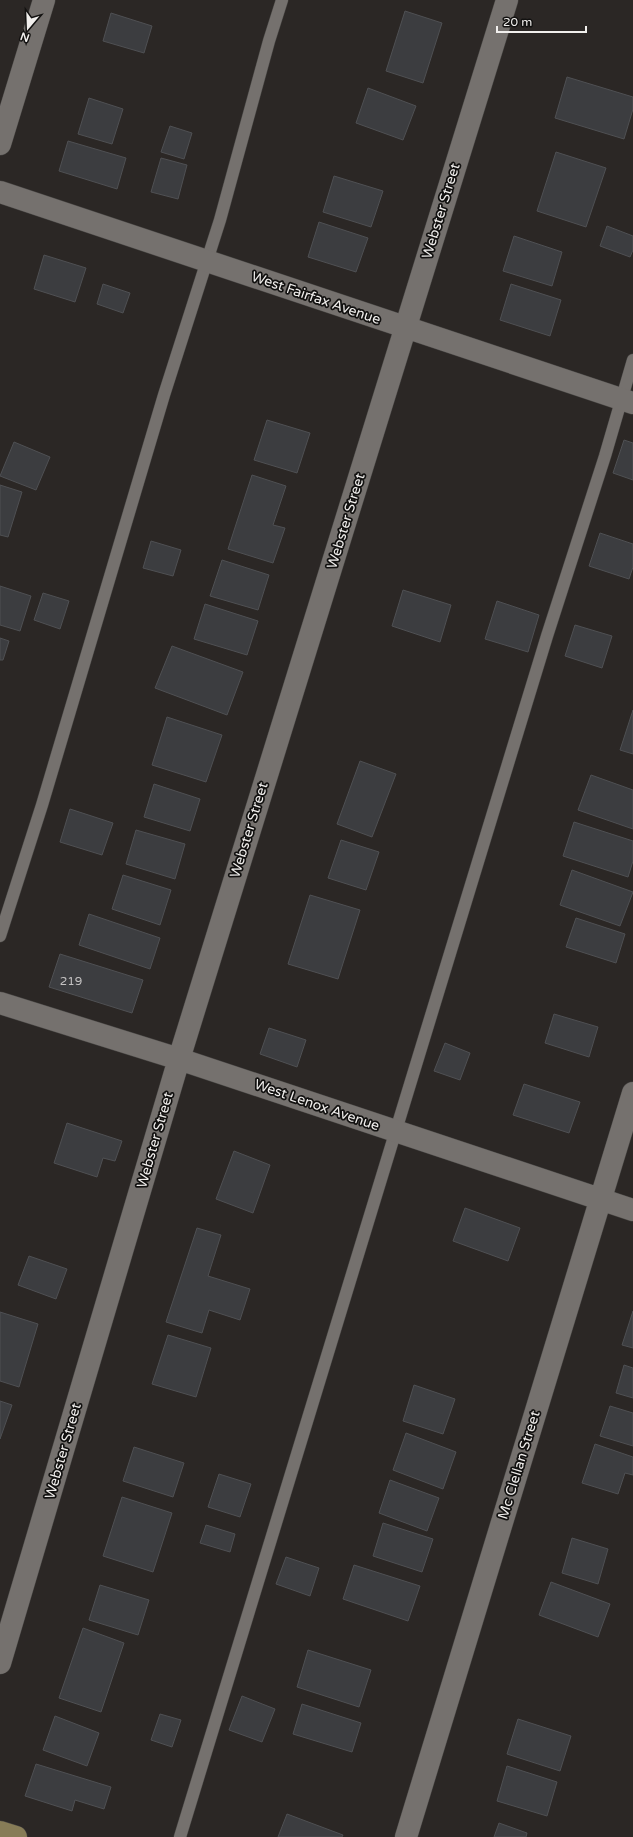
<svg xmlns="http://www.w3.org/2000/svg" width="633" height="1837" font-family="'Varela Round',sans-serif">
	<style>
		.building { fill: #3c3d40; stroke: #4f5053 }
		.lines { fill: none; stroke-linecap: round; stroke-linejoin: round }
		.lane-casing { stroke: #484644; stroke-width: 13 }
		.street-casing { stroke: #484644; stroke-width: 23 }
		.secondary-casing { stroke: #484644; stroke-width: 23 }
		.lane { stroke: #75716e; stroke-width: 12 }
		.street { stroke: #75716e; stroke-width: 22 }
		.secondary { stroke: #877c57; stroke-width: 22 }
		.labels { text-anchor: middle; dominant-baseline: central; stroke-width: 3.5; stroke-linejoin: round; paint-order: stroke }
		.number-label { font-size: 12px; fill: #c4c2c2 }
		.street-label { font-size: 14px; fill: #f1efed; stroke: #121110 }
	</style>
	<rect width="100%" height="100%" fill="#2b2725"/>
	<path class="building" d="M405 11 442 23 423 83 386 71Z
		M111 13 152 26 144 53 103 41Z
		M567 77 633 97V109L624 139 555 118Z
		M368 88 416 106 403 140 356 123Z
		M89 98 123 109 112 144 78 134Z
		M170 126 192 133 184 159 161 152Z
		M68 141 126 158 117 189 59 171Z
		M556 152 606 168 586 227 537 211Z
		M161 158 187 165 178 199 151 192Z
		M334 176 383 191 371 227 323 212Z
		M319 222 368 238 356 272 308 257Z
		M607 226 633 236V250L630 257 600 246Z
		M514 236 562 252 552 286 503 271Z
		M44 255 86 268 75 302 34 289Z
		M103 284 130 293 123 313 97 304Z
		M511 284 561 300 550 336 500 320Z
		M267 420 310 433 297 473 254 460Z
		M624 440 633 443V480L613 473Z
		M14 442 50 457 36 490 0 476Z
		M252 475 286 486 273 525 285 528 273 563 228 549Z
		M0 485 22 492 8 537 0 535Z
		M600 533 633 544V567L629 579 589 566Z
		M151 541 181 550 173 576 143 568Z
		M222 560 269 575 258 610 210 596Z
		M0 586 31 596 20 631 0 625Z
		M403 590 451 605 440 642 392 626Z
		M43 593 69 601 60 629 34 620Z
		M497 601 539 615 528 652 485 639Z
		M205 604 258 621 247 655 194 639Z
		M575 625 612 636 602 668 565 656Z
		M0 638 9 641 3 660H0Z
		M172 646 243 672 227 715 155 688Z
		M633 710V754L620 750Z
		M167 717 222 735 206 782 152 765Z
		M360 761 396 774 372 837 337 824Z
		M591 775 633 790V829L578 810Z
		M154 784 200 799 190 831 144 817Z
		M70 809 113 823 102 855 60 842Z
		M574 822 633 841V861L628 877 563 856Z
		M136 830 185 844 175 879 126 864Z
		M341 840 379 852 366 890 328 878Z
		M572 870 633 892 620 926 560 905Z
		M123 875 171 890 160 925 112 909Z
		M310 895 360 910 338 979 288 964Z
		M89 914 160 938 150 969 79 945Z
		M576 918 625 934 616 963 566 947Z
		M60 954 143 980 132 1013 49 987Z
		M554 1014 598 1027 589 1057 545 1043Z
		M269 1028 306 1040 297 1067 260 1054Z
		M445 1043 470 1053 460 1080 434 1071Z
		M524 1084 580 1102 569 1133 513 1115Z
		M67 1123 122 1141 115 1161 103 1158 97 1177 54 1163Z
		M234 1151 270 1165 253 1213 216 1199Z
		M465 1208 520 1228 508 1261 453 1241Z
		M197 1228 221 1235 208 1276 250 1289 240 1320 209 1310 202 1333 166 1322Z
		M29 1256 67 1269 56 1299 18 1285Z
		M633 1311V1348L622 1345Z
		M0 1312 38 1324 19 1387 0 1381Z
		M168 1335 211 1348 196 1397 152 1384Z
		M624 1365 633 1368V1398L616 1393Z
		M414 1385 455 1399 443 1434 403 1421Z
		M0 1401 12 1405 0 1439Z
		M610 1406 633 1413V1446L600 1436Z
		M406 1433 456 1452 443 1489 393 1470Z
		M595 1444 633 1457V1475L625 1473 618 1494 582 1483Z
		M134 1447 184 1463 173 1497 123 1481Z
		M219 1474 251 1484 240 1517 208 1507Z
		M390 1480 439 1498 427 1531 379 1513Z
		M122 1497 172 1513 153 1572 103 1556Z
		M383 1523 433 1539 422 1572 373 1556Z
		M206 1525 235 1534 230 1552 200 1543Z
		M572 1538 608 1549 598 1584 562 1573Z
		M286 1557 319 1568 310 1596 276 1584Z
		M354 1565 420 1586 408 1621 343 1599Z
		M551 1582 610 1604 598 1637 539 1615Z
		M100 1585 149 1600 138 1635 89 1620Z
		M83 1628 124 1643 101 1712 59 1698Z
		M308 1650 371 1670 359 1707 297 1687Z
		M242 1696 275 1709 262 1742 229 1730Z
		M302 1704 361 1723 352 1752 293 1734Z
		M160 1714 181 1720 172 1747 151 1740Z
		M55 1716 99 1733 87 1766 43 1750Z
		M518 1719 571 1736 560 1771 507 1754Z
		M36 1764 111 1787 104 1809 75 1800 72 1811 25 1796Z
		M507 1766 557 1782 547 1816 497 1801Z
		M287 1814 343 1835 342 1837H278Z
		M499 1823 527 1833 526 1837H494Z"/>
	<g class="lines">
		<defs>
			<path id="lane" d="M0 936 42 805 164 395 220 220 269 41 282 0
				M180 1837 547 636 605 456 633 360"/>
			<path id="street" d="M0 144 44 0
				M0 192 633 403
				M0 1003 179 1059 633 1210
				M0 1663 179 1059 507 0
				M406 1837 633 1093"/>
			<path id="secondary" d="M0 1832 16 1837"/>
		</defs>
		<use href="#lane" class="lane-casing"/>
		<use href="#street" class="street-casing"/>
		<use href="#secondary" class="secondary-casing"/>
		<use href="#lane" class="lane"/>
		<use href="#street" class="street"/>
		<use href="#secondary" class="secondary"/>
	</g>
	<g class="labels">
		<g class="number-label">
			<text x="71" y="981">219</text>
		</g>
		<g class="street-label">
			<text transform="translate(441 211) rotate(-73)">Webster Street</text>
			<text transform="translate(316 298) rotate(19)">West Fairfax Avenue</text>
			<text transform="translate(346 521) rotate(-73)">Webster Street</text>
			<text transform="translate(249 830) rotate(-73)">Webster Street</text>
			<text transform="translate(317 1105) rotate(19)">West Lenox Avenue</text>
			<text transform="translate(155 1140) rotate(-74)">Webster Street</text>
			<text transform="translate(63 1451) rotate(-74)">Webster Street</text>
			<text transform="translate(519 1465) rotate(-73)">Mc Clellan Street</text>
		</g>
	</g>
	<g transform="translate(28 28) rotate(199)" stroke="#121110" stroke-width="3" paint-order="stroke">
	<path d="M0-3L7 15L0 10L-7 15Z" fill="#f1efed"/>
	<text y="-6" font-size="11" font-weight="bold" text-anchor="middle" fill="#f1efed">N</text>
	</g>
	<path d="M497 26v6h89v-6" fill="none" stroke="#f1efed" stroke-width="2"/>
	<text x="503" y="26" font-size="12" fill="#f1efed" stroke="#121110" stroke-width="3" paint-order="stroke">20 m</text>
</svg>
